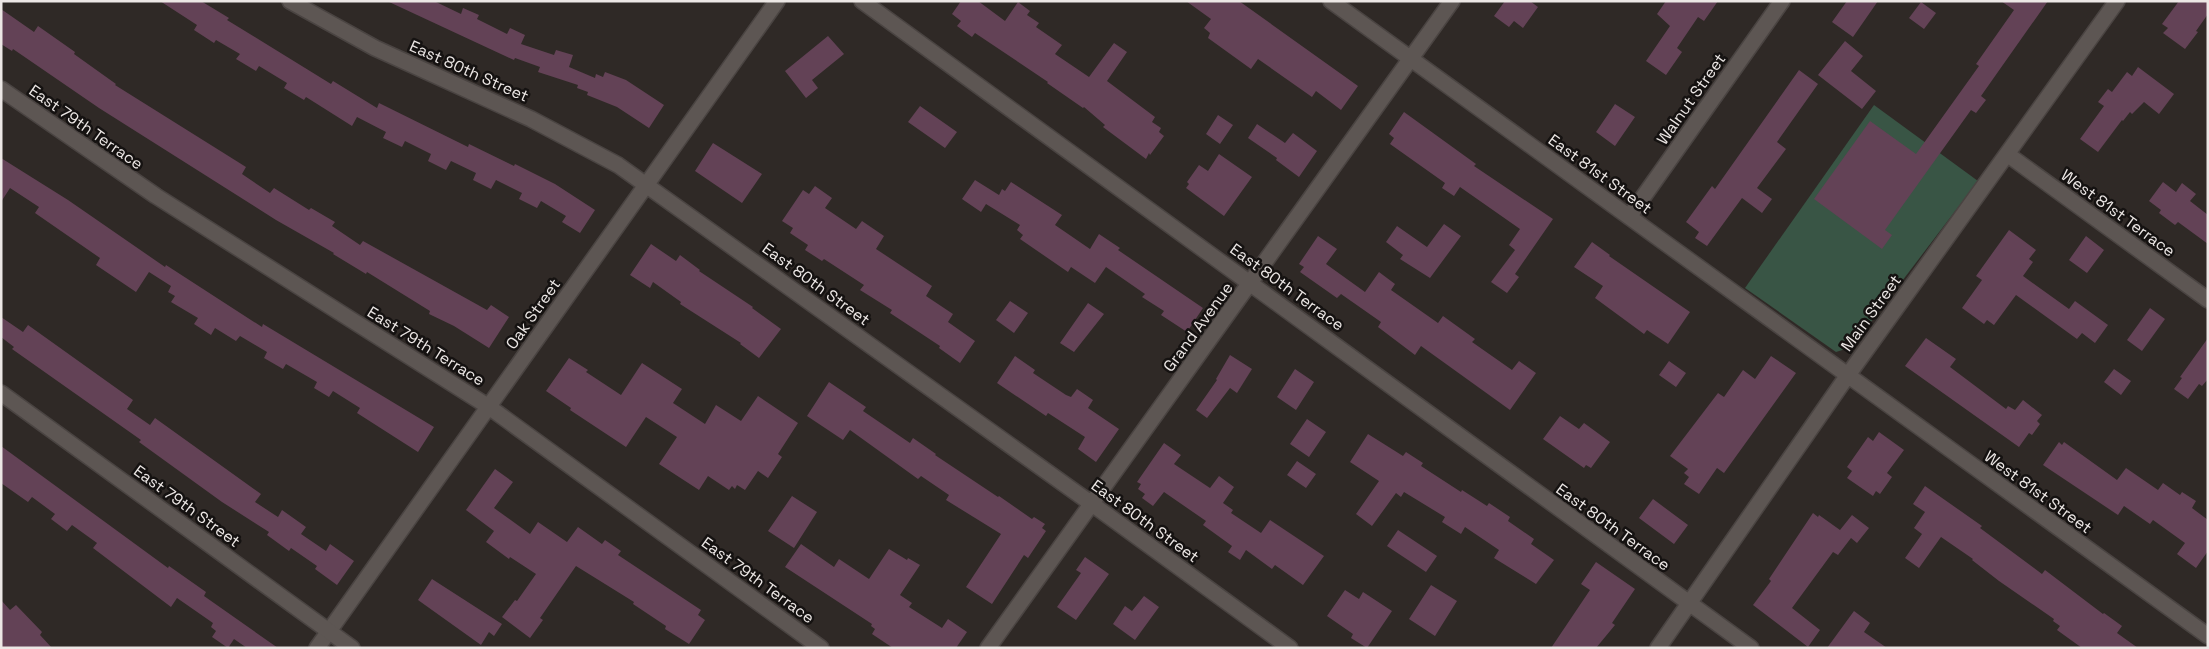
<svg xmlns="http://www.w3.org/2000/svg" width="2209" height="649" font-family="'Space Grotesk',sans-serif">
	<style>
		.green { fill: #395545 }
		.building { fill: #634256 }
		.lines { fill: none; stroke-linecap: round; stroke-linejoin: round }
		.street-casing { stroke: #4a4442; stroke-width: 18 }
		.secondary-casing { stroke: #4a4442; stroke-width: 18 }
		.street { stroke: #5d5653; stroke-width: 15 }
		.secondary { stroke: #5d5653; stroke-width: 15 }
		.labels { text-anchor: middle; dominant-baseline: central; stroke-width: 5; stroke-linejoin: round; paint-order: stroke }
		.street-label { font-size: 16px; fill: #ece7e5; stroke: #151211 }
	</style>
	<rect width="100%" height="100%" fill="#2f2926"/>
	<path class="green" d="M1874 105 1978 181 1852 347 1836 352 1745 288Z"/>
	<path class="building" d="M160 1H201L229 18 227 20 331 84 333 81 377 108 379 103 468 147 469 144 514 166 515 164 555 184 595 210 580 233 562 222 566 216 541 201 537 208 519 199 522 193 496 180 491 189 473 180 476 173 451 161 446 170 428 161 431 154 405 141 402 147 383 138 386 132 357 117 352 126 306 97 304 100 284 88 287 83 259 66 256 71 236 59 240 54 216 40 214 43 194 30 197 25Z
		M387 1H434L461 14 463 8 479 15 477 19 507 34 510 28 525 35 521 44 554 55 556 50 573 55 569 67 595 78 596 74 603 77 605 72 626 80 664 105 649 128 617 107 587 95 588 92 577 88 578 85 538 72 540 67 515 58 514 60Z
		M961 1H978L1005 21 1018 2 1030 11 1027 15 1039 23 1036 27 1062 45 1055 54 1089 77 1114 43 1127 52 1107 81 1155 117 1152 122 1161 128 1159 132 1164 136 1150 155 1149 153 1146 159 1103 127 1105 125 1084 107 1083 108 1047 83 1048 82 975 33 972 37 957 26 961 21 952 14Z
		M1186 1H1239L1358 86 1341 110 1316 91 1312 97 1258 59 1251 69 1208 38 1210 33 1204 28 1211 19Z
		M1505 1H1530L1538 7 1523 28 1514 21 1509 27 1494 16Z
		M1666 1H1718L1704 21 1698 17 1677 48 1682 52 1666 75 1646 61 1670 26 1657 14Z
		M1847 1H1878L1853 37 1832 22Z
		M2001 1H2048L1981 96 1986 100 1976 113 1971 110 1885 230 1892 235 1882 249 1814 199 1870 121 1916 154 1979 66 1976 64 2014 10Z
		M2179 1H2208V14L2196 31 2198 32 2185 49 2163 33 2168 28 2162 24Z
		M1921 2 1936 13 1924 29 1909 18Z
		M1 9 34 32 38 26 75 52 74 54 116 84 115 85 246 167 242 174 270 193 274 188 309 210 311 208 335 222 332 226 360 245 363 241 487 310 491 305 509 317 489 348 454 326 429 314 430 311 367 272 366 274 333 254 334 253 276 220 99 108 13 49 12 51 1 44Z
		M828 36 844 54 812 80 818 88 806 98 785 71Z
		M1845 41 1863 56 1851 71 1876 91 1862 109 1818 75Z
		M2138 67 2174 94 2159 114 2144 102 2132 114 2130 112 2123 121 2122 120 2098 152 2080 139 2104 106 2098 102 2108 89 2112 92 2127 72 2132 76Z
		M1799 70 1818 84 1777 142 1786 149 1757 188 1772 199 1762 213 1742 198 1707 246 1695 238 1699 232 1686 222 1712 186 1715 189Z
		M1615 104 1635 117 1615 146 1596 132Z
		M920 106 957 132 945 148 908 122Z
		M1404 112 1476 164 1474 166 1553 219 1515 274 1519 277 1507 293 1491 282 1515 250 1509 245 1520 229 1460 187 1454 196 1442 188 1445 183 1390 144 1394 138 1389 134Z
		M1218 115 1233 125 1220 144 1206 134Z
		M1257 124 1285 143 1293 133 1317 151 1299 177 1276 160 1277 158 1248 138Z
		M713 143 762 174 742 203 695 171Z
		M1219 154 1252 177 1224 216 1186 188 1189 184 1187 182 1199 165 1208 171Z
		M1 158 68 200 165 267 166 265 262 327 263 324 434 427 418 452 357 413 360 408 333 391 329 397 314 388 317 382 286 364 283 369 264 358 267 352 240 336 236 341 215 328 211 335 194 324 198 318 171 302 175 296 168 292 171 286 149 272 136 292 96 265 100 258 35 213 39 207 10 188 1 202Z
		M975 180 999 195 1002 189 1005 191 1011 182 1062 215 1055 225 1090 249 1099 234 1120 248 1118 250 1203 308 1187 332 1161 315 1164 311 1142 297 1145 294 1106 267 1095 283 1071 267 1068 272 1020 239 1023 235 1017 230 1020 225 986 204 981 212 962 199Z
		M2163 182 2176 192 2182 183 2196 194 2190 201 2208 215V244L2178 222 2175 225 2159 213 2161 210 2149 201Z
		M815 186 832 198 825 208 856 229 862 221 884 236 876 249 932 286 926 296 953 314 948 322 975 341 960 363 939 348 940 346 890 313 892 310 860 290 864 285 824 259 822 261 805 250 808 245 790 233 793 228 782 221 803 190 809 194Z
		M1444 224 1461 236 1430 278 1400 259 1403 255 1386 242 1397 226 1427 247Z
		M2009 230 2036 250 2029 259 2033 262 2023 276 2069 309 2075 301 2108 325 2095 343 2082 333 2077 339 2016 295 1994 325 1987 320 1984 324 1962 308 1982 280 1976 276Z
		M1318 236 1337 249 1326 264 1365 292 1379 272 1395 284 1391 290 1438 323 1443 316 1475 339 1472 342 1512 370 1519 361 1536 373 1510 410 1421 346 1415 355 1378 327 1381 322 1341 294 1337 298 1300 272 1304 267 1299 264Z
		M2086 236 2104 250 2087 273 2069 260Z
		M1592 242 1610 255 1609 256 1690 312 1668 344 1647 330 1644 334 1595 298 1603 286 1574 267Z
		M651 244 676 261 680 255 700 270 699 271 753 307 752 308 781 329 759 358 740 344 741 343 680 304 681 302 653 282 650 288 630 275Z
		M1010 301 1028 313 1014 333 996 320Z
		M1088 303 1104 314 1074 352 1060 343Z
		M2150 308 2165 319 2142 351 2127 340Z
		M1 317 23 332 28 325 133 400 127 409 150 425 155 418 261 494 255 502 278 517 282 510 306 527 301 534 326 551 330 544 354 561 337 585 315 569 317 566 291 548 289 551 267 535 269 532 222 502 139 442 141 440 12 349 14 347 1 337Z
		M1926 338 1956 359 1950 367 2006 409 2008 406 2015 410 2023 400 2042 415 2037 421 2040 424 2032 435 2029 433 2019 447 1905 366Z
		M2208 338V379L2202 386 2199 384 2188 399 2174 389 2182 378 2180 377Z
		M1230 355 1252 369 1237 393 1230 388 1207 418 1196 410 1217 380 1216 379Z
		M1015 356 1035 370 1033 373 1066 395 1071 397 1077 389 1093 400 1088 408 1119 429 1096 462 1078 449 1085 437 1048 413 1046 416 997 383Z
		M1771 356 1796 373 1724 473 1717 468 1699 494 1684 484 1689 477 1684 473 1688 469 1670 456 1718 393 1724 397 1743 370 1755 379Z
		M569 358 588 370 586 372 621 395 642 363 682 389 673 403 705 424 716 405 741 421 758 396 798 423 778 454 782 457 768 478 758 471 745 490 737 485 735 489 732 486 729 490 708 476 699 490 659 464 677 437 646 417 626 447 570 410 571 408 546 391Z
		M1669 361 1686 373 1676 387 1659 375Z
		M1295 369 1314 382 1296 410 1277 397Z
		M2114 369 2131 381 2121 395 2104 382Z
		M829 382 866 407 863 411 910 443 913 438 936 454 935 455 998 497 999 496 1032 519 1034 517 1045 524 1042 528 1046 531 1028 558 1024 555 992 604 966 587 1001 534 946 500 949 495 921 476 918 479 850 430 843 440 807 416Z
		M1560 416 1579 429 1584 423 1610 442 1591 468 1586 465 1584 468 1543 439Z
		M1307 419 1326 432 1309 457 1290 444Z
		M1879 432 1904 450 1887 473 1892 477 1880 494 1876 491 1873 496 1847 478 1852 471 1847 467 1868 437 1873 441Z
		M1368 434 1403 456 1406 452 1423 463 1421 466 1461 492 1462 490 1487 506 1489 503 1510 517 1508 521 1534 539 1531 544 1554 560 1536 584 1494 558 1499 550 1465 527 1461 534 1442 522 1445 517 1404 492 1401 497 1396 493 1372 526 1356 514 1379 481 1350 462Z
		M2059 442 2062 445 2064 442 2117 480 2126 468 2158 490 2163 483 2180 495 2182 492 2196 501 2192 508 2208 520V551L2196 568 2177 554 2185 543 2153 520 2150 524 2124 506 2118 515 2043 465Z
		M1164 443 1181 455 1174 464 1210 488 1219 476 1234 487 1223 503 1233 510 1231 513 1261 533 1270 520 1324 556 1303 585 1275 565 1272 569 1246 550 1240 560 1228 552 1232 546 1203 525 1206 521 1164 492 1153 506 1142 498 1145 494 1138 489 1141 484 1137 482Z
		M1 446 168 568 169 566 206 592 204 596 278 648H247L234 639 228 648 212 637 216 631 211 627 213 623 177 598 171 607 93 548 97 543 72 525 67 531 51 519 55 514 32 497 28 502 1 483Z
		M1297 461 1316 474 1306 488 1287 475Z
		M495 469 513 482 494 508 530 534 538 522 567 542 578 527 602 544 605 540 621 551 618 555 701 610 698 615 705 620 689 644 665 629 666 626 633 604 634 602 576 566 540 618 543 620 530 638 502 617 515 600 517 601 536 574 510 557 509 559 486 542 494 531 466 510Z
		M1925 486 1982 526 1980 528 2042 574 2045 570 2103 614 2104 613 2122 626 2117 633 2138 648H2082L2057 630 2060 626 2053 621 2054 619 1999 581 1972 560 1973 559 1941 537 1919 568 1905 558 1922 534 1914 528 1925 512 1913 504Z
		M792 496 817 512 794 548 768 531Z
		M1653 499 1688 525 1674 544 1639 518Z
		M1813 513 1818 517 1819 515 1840 530 1852 515 1869 528 1857 543 1851 538 1838 555 1833 552 1792 608 1820 630 1808 647 1753 605 1771 581 1769 579Z
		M1398 530 1437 556 1426 572 1387 546Z
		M801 544 834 567 839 559 869 579 889 549 907 560 908 558 920 565 900 595 912 603 909 607 942 628 948 619 967 632 956 648H893L872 634 875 629 871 626 872 624 785 567Z
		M1085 557 1109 574 1076 620 1057 607 1081 573 1076 570Z
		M1596 562 1635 589 1612 623 1615 625 1596 648H1551L1590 590 1581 584Z
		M432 579 502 624 494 636 489 632 481 645 418 600Z
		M1431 585 1457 601 1435 636 1409 619Z
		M1345 590 1359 599 1363 592 1392 611 1367 648 1351 638 1353 634 1327 616Z
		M1144 596 1159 607 1135 640 1113 624 1125 606 1132 611Z
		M1 600 10 610 16 605 42 632 40 635 52 648H1Z
		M1854 611 1870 623 1864 632 1887 648H1827Z"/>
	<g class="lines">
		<defs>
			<path id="street" d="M290 1 375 48 531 119 618 165 1092 504 1290 648
				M862 1 1751 648
				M1331 1 2208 636
				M1 89 156 196 489 407 821 648
				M2007 154 2208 300
				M1629 217 1782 1
				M317 648 777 1
				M988 648 1452 1
				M1658 648 1848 375 2117 1"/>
			<path id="secondary" d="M1 393 352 648"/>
		</defs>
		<use href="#street" class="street-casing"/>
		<use href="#secondary" class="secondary-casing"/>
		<use href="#street" class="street"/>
		<use href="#secondary" class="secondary"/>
	</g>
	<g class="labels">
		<g class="street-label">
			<text transform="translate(469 71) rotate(24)">East 80th Street</text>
			<text transform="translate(1691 99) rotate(-55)">Walnut Street</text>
			<text transform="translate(86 127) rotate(35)">East 79th Terrace</text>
			<text transform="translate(1600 174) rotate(36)">East 81st Street</text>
			<text transform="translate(2118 213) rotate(36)">West 81st Terrace</text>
			<text transform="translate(816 284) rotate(36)">East 80th Street</text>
			<text transform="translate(1287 287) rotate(36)">East 80th Terrace</text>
			<text transform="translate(1871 313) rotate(-54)">Main Street</text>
			<text transform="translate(533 314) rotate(-55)">Oak Street</text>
			<text transform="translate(1198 327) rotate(-54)">Grand Avenue</text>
			<text transform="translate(426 346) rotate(32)">East 79th Terrace</text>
			<text transform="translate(2038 492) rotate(36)">West 81st Street</text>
			<text transform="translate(187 506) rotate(36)">East 79th Street</text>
			<text transform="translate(1145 521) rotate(36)">East 80th Street</text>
			<text transform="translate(1613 527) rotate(36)">East 80th Terrace</text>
			<text transform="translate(758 580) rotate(36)">East 79th Terrace</text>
		</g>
	</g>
	<rect width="2209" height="649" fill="none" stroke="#ece7e5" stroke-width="5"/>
</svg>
